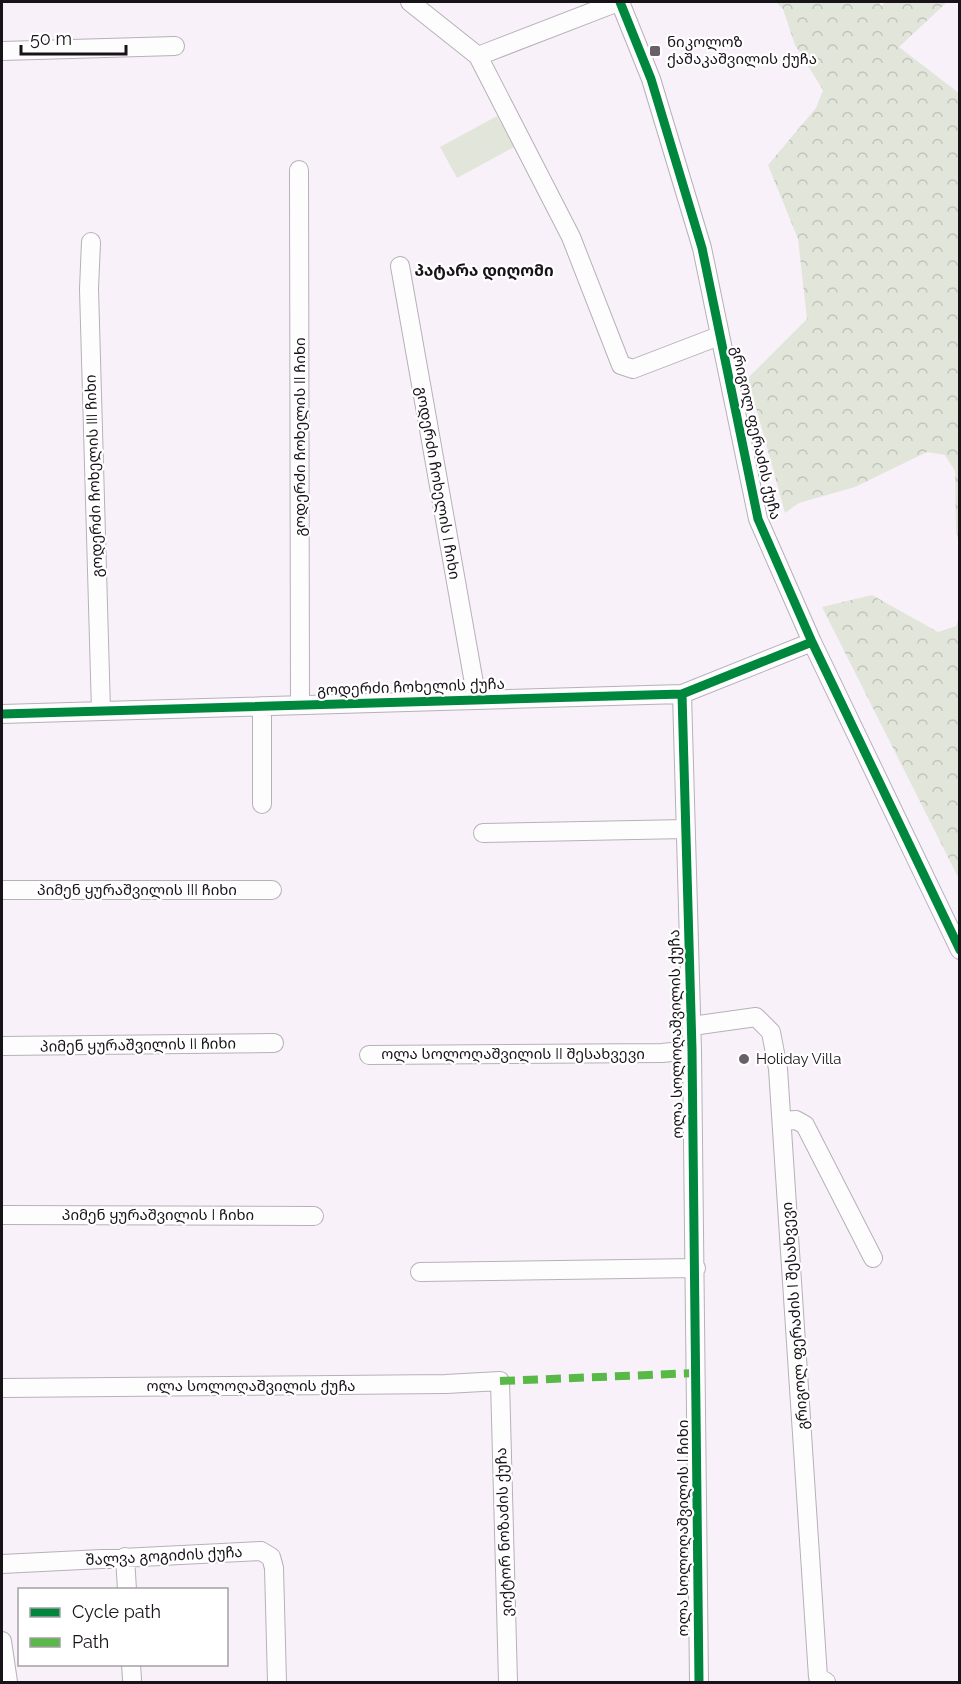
<svg xmlns="http://www.w3.org/2000/svg" width="961" height="1684" font-family="Raleway,'Noto Sans Georgian',sans-serif">
	<style>
		.forest { fill: url(#forest-crowns) }
		.pitch { fill: #e2e6da }
		.lines { fill: none; stroke-linecap: round; stroke-linejoin: round }
		.minor-casing { stroke: #b7b0b8; stroke-width: 20 }
		.minor { stroke: #fefdfe; stroke-width: 18 }
		.quiet { stroke: #58b947; stroke-width: 8; stroke-dasharray: 15 8; stroke-linecap: butt }
		.cycleway-casing { stroke: #fff; stroke-width: 13 }
		.cycleway { stroke: #00873e; stroke-width: 9 }
		.poi-dot { fill: #676068; stroke: #fff; stroke-width: 2 }
		.labels { text-anchor: middle; dominant-baseline: central; stroke-width: 4.5; stroke-linejoin: round; paint-order: stroke }
		.poi-label { font-size: 15px; fill: #181219; stroke: #fff; text-anchor: start }
		.street-label { font-size: 15px; fill: #181219; stroke: #fff }
		.neighbourhood-label { font-size: 16px; font-weight: bold; fill: #181219; stroke: #fff }
	</style>
	<defs>
		<pattern id="forest-crowns" width="20" height="18" patternUnits="userSpaceOnUse" patternTransform="scale(1.5)"><rect width="20" height="18" fill="#e2e6da"/><path d="M2 6a3 3 0 1 1 6 0M12 15a3 3 0 1 1 6 0" fill="none" stroke="#c1c4ba"/></pattern>
	</defs>
	<rect width="100%" height="100%" fill="#f9f1fa"/>
	<path class="forest" d="M776 2H879L881 6 886 2H947L899 47 959 93V545L956 530 955 471 945 455 927 452 855 487 799 503 785 513 748 378 807 319 798 239 768 165 816 108 823 90 795 45 783 9Z
		M872 595 938 632 956 626 959 616V879L822 607Z"/>
	<path class="pitch" d="M497 116 514 147 457 178 440 147Z"/>
	<g class="lines">
		<defs>
			<path id="minor" d="M410 2 478 56 618 2
				M620 2 651 79 702 248 758 519 812 642 960 950
				M2 51 175 46
				M478 56 571 237 621 365 633 369 719 336
				M299 170 300 705
				M91 242 89 289 101 711
				M400 266 477 700
				M682 694 692 1050 699 1682
				M262 706V804
				M2 714 682 694 812 642
				M483 833 686 829
				M2 890H272
				M692 1026 756 1017 771 1032 778 1069 818 1677 826 1682
				M2 1046 274 1043
				M369 1055 662 1053 692 1050
				M782 1121 796 1120 805 1125 873 1258
				M2 1215 314 1216
				M420 1272 696 1268
				M2 1388 446 1384 500 1381 508 1682
				M125 1557 127 1590
				M2 1564 261 1551 271 1557 274 1568 277 1682
				M2 1641 8 1682
				M131 1664 132 1679"/>
		</defs>
		<use href="#minor" class="minor-casing"/>
		<use href="#minor" class="minor"/>
		<path class="quiet" d="M500 1381 697 1373"/>
		<defs>
			<path id="cycleway" d="M620 2 651 79 702 248 758 519 812 642 960 950
				M682 694 692 1050 699 1682
				M2 714 682 694 812 642"/>
		</defs>
		<use href="#cycleway" class="cycleway-casing"/>
		<use href="#cycleway" class="cycleway"/>
	</g>
	<g class="poi-dot">
		<rect x="649" y="45" width="12" height="12" rx="3"/>
		<circle cx="744" cy="1059" r="6"/>
	</g>
	<g class="labels">
		<g class="poi-label">
			<text x="667" y="42">ნიკოლოზ<tspan x="667" dy="17">ქაშაკაშვილის ქუჩა</tspan></text>
			<text x="756" y="1059">Holiday Villa</text>
		</g>
		<g class="street-label">
			<text transform="translate(756 433) rotate(77)">გრიგოლ ფერაძის ქუჩა</text>
			<text transform="translate(300 437) rotate(-90)">გოდერძი ჩოხელის II ჩიხი</text>
			<text transform="translate(94 476) rotate(-92)">გოდერძი ჩოხელის III ჩიხი</text>
			<text transform="translate(438 483) rotate(80)">გოდერძი ჩოხელის I ჩიხი</text>
			<text transform="translate(411 687) rotate(-2)">გოდერძი ჩოხელის ქუჩა</text>
			<text x="137" y="890">პიმენ ყურაშვილის III ჩიხი</text>
			<text transform="translate(676 1034) rotate(-91)">ოლა სოლოღაშვილის ქუჩა</text>
			<text transform="translate(138 1045) rotate(-1)">პიმენ ყურაშვილის II ჩიხი</text>
			<text x="513" y="1054">ოლა სოლოღაშვილის II შესახვევი</text>
			<text x="158" y="1215">პიმენ ყურაშვილის I ჩიხი</text>
			<text transform="translate(795 1316) rotate(-94)">გრიგოლ ფერაძის I შესახვევი</text>
			<text x="251" y="1386">ოლა სოლოღაშვილის ქუჩა</text>
			<text transform="translate(683 1528) rotate(-90)">ოლა სოლოღაშვილის I ჩიხი</text>
			<text transform="translate(504 1532) rotate(-92)">ვიქტორ ნოზაძის ქუჩა</text>
			<text transform="translate(164 1556) rotate(-3)">შალვა გოგიძის ქუჩა</text>
		</g>
		<g class="neighbourhood-label">
			<text x="484" y="270">პატარა დიღომი</text>
		</g>
	</g>
	<rect width="961" height="1684" fill="none" stroke="#181219" stroke-width="6"/>
	<rect x="18" y="1588" width="210" height="78" fill="#ffffff" stroke="#a3a0a3" stroke-width="1.5"/>
	<rect x="30" y="1608" width="30" height="9" fill="#00873e" stroke="#a3a0a3" stroke-width="1.5"/>
	<text x="72" y="1618" font-size="18" fill="#181219">Cycle path</text>
	<rect x="30" y="1638" width="30" height="9" fill="#58b947" stroke="#a3a0a3" stroke-width="1.5"/>
	<text x="72" y="1648" font-size="18" fill="#181219">Path</text>
	<path d="M21 45v9h105v-9" fill="none" stroke="#181219" stroke-width="3"/>
	<text x="30" y="45" font-size="18" fill="#181219" stroke="#ffffff" stroke-width="4.5" paint-order="stroke">50 m</text>
</svg>
